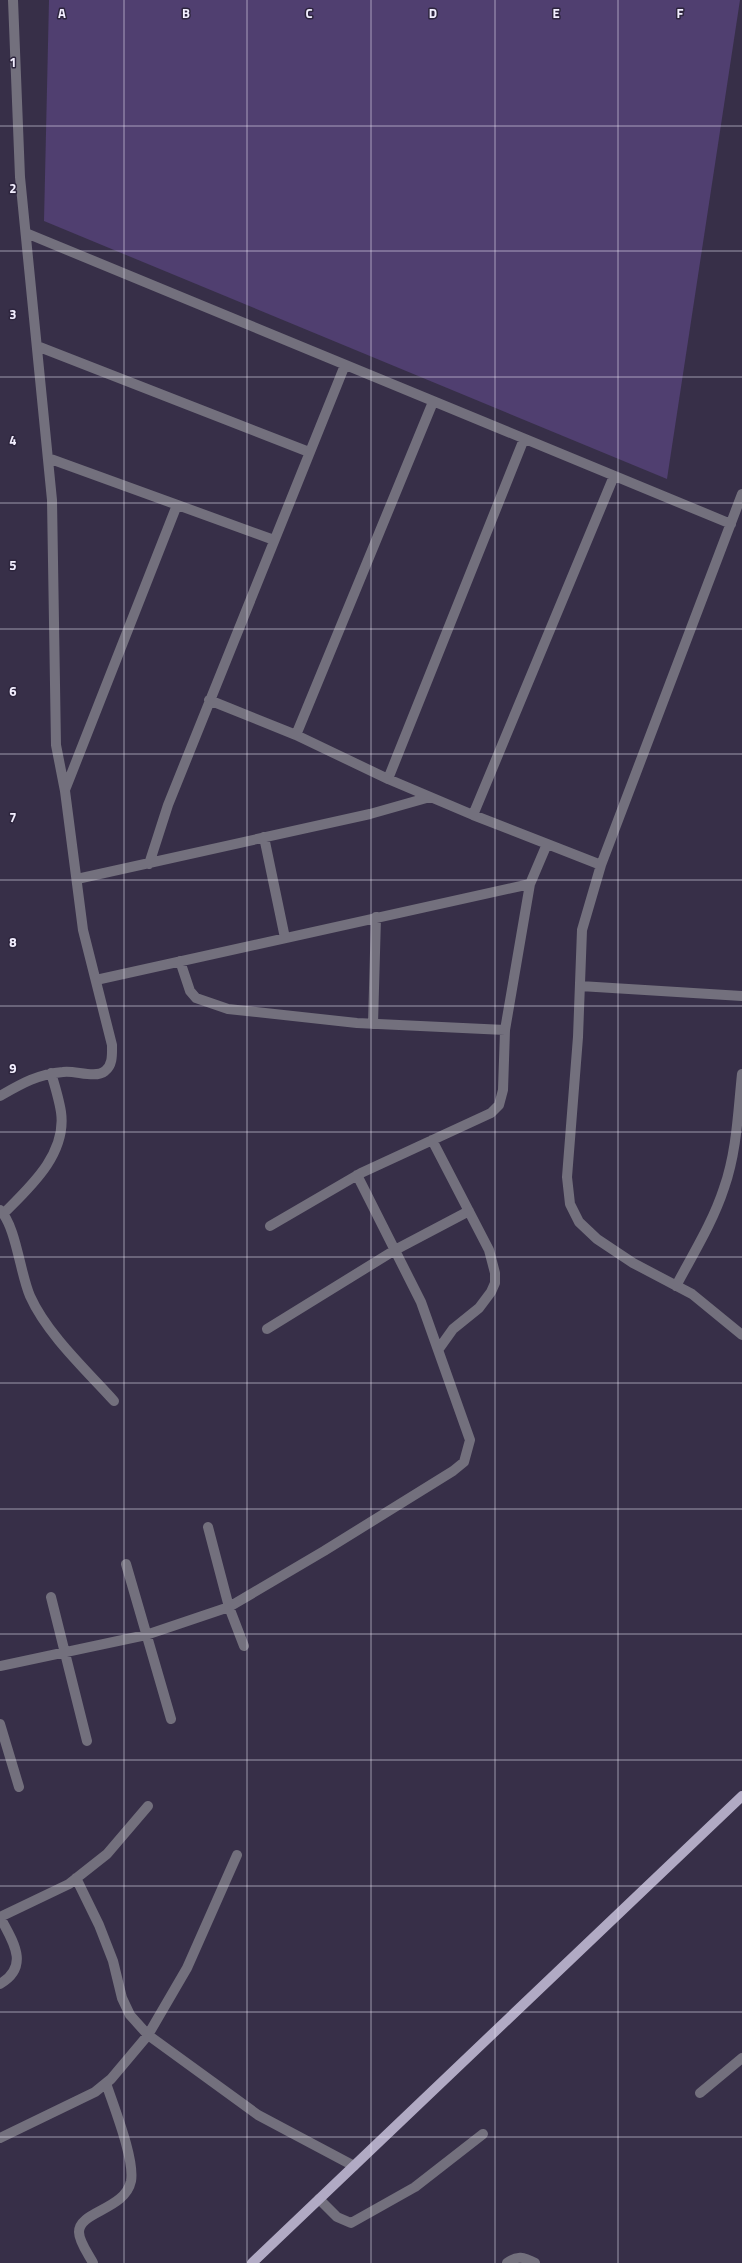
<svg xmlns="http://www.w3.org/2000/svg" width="742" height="2263" font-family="'Titillium Web',sans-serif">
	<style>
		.green { fill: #503f70 }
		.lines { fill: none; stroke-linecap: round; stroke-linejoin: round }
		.minor { stroke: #73707d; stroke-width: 10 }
		.major { stroke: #b1aac4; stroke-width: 10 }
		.grid { fill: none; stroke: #f2eefe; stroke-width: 1; stroke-opacity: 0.55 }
		.grid-label { font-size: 13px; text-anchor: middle; font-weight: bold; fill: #f2eefe; stroke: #2d253d; stroke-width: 3; stroke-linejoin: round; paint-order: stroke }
	</style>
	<rect width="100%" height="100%" fill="#372f48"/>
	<path class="green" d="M49 0H740L667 479 44 221Z"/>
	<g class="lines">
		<path class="minor" d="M26 233 731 524
			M37 346 309 452
			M48 458 274 540
			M742 494 601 865 582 930 578 1037 567 1177 570 1204 579 1222 597 1239 633 1263 692 1294 742 1335
			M209 700 296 735 388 779 473 815 601 865
			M296 735 433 402
			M388 779 524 439
			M65 790 177 505
			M473 815 614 476
			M264 837 285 938
			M149 864 168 805 345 365
			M77 879 370 814 430 797
			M180 961 190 991 196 998 228 1009 357 1023 505 1030
			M96 980 530 884
			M580 986 742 996
			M373 1024 376 917
			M0 1096C21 1084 38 1074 63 1072 75 1070 95 1079 105 1071 113 1065 112 1054 112 1045L83 930 65 791 56 745 52 500 20 177 13 0
			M432 1140 489 1250 495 1273V1283L491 1292 479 1308 453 1329 438 1350
			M0 1210C16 1226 20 1273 30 1296 47 1334 86 1370 114 1401
			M4 1213C30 1187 67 1154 61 1112 59 1099 55 1086 51 1073
			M270 1226 361 1173 491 1113 499 1105 503 1090 505 1030 530 884 547 844
			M676 1286C693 1254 713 1222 724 1188 737 1151 738 1111 742 1074
			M267 1329 395 1250 469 1211
			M208 1527 229 1607 244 1646
			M126 1564 171 1719
			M51 1597 87 1741
			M0 1666 146 1635 229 1607 324 1551 453 1471 464 1462 470 1440 421 1302 357 1175
			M0 1724 19 1787
			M76 1878 99 1925 113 1961 122 1998 130 2015 148 2035 258 2115 354 2166
			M0 1917 69 1884 107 1854 148 1806
			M0 1917C12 1940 31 1966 0 1984
			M700 2093 742 2058
			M0 2138 95 2092 111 2079 148 2035 187 1968 237 1855
			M319 2199 337 2217 351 2223 415 2187 483 2134
			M93 2263C89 2255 79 2242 79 2232 79 2211 125 2210 131 2181 135 2159 113 2105 106 2083
			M507 2263C517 2255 524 2257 535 2263"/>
		<path class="major" d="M252 2263 742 1796"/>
	</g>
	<path class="grid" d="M124 0V2263M247 0V2263M371 0V2263M495 0V2263M618 0V2263M0 126H742M0 251H742M0 377H742M0 503H742M0 629H742M0 754H742M0 880H742M0 1006H742M0 1132H742M0 1257H742M0 1383H742M0 1509H742M0 1634H742M0 1760H742M0 1886H742M0 2012H742M0 2137H742"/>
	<g class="grid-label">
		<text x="62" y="18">A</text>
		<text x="186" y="18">B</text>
		<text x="309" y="18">C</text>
		<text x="433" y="18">D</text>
		<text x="556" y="18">E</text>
		<text x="680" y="18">F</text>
		<text x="13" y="67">1</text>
		<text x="13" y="193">2</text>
		<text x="13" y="319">3</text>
		<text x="13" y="445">4</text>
		<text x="13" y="570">5</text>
		<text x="13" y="696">6</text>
		<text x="13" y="822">7</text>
		<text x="13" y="947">8</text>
		<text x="13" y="1073">9</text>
	</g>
</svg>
